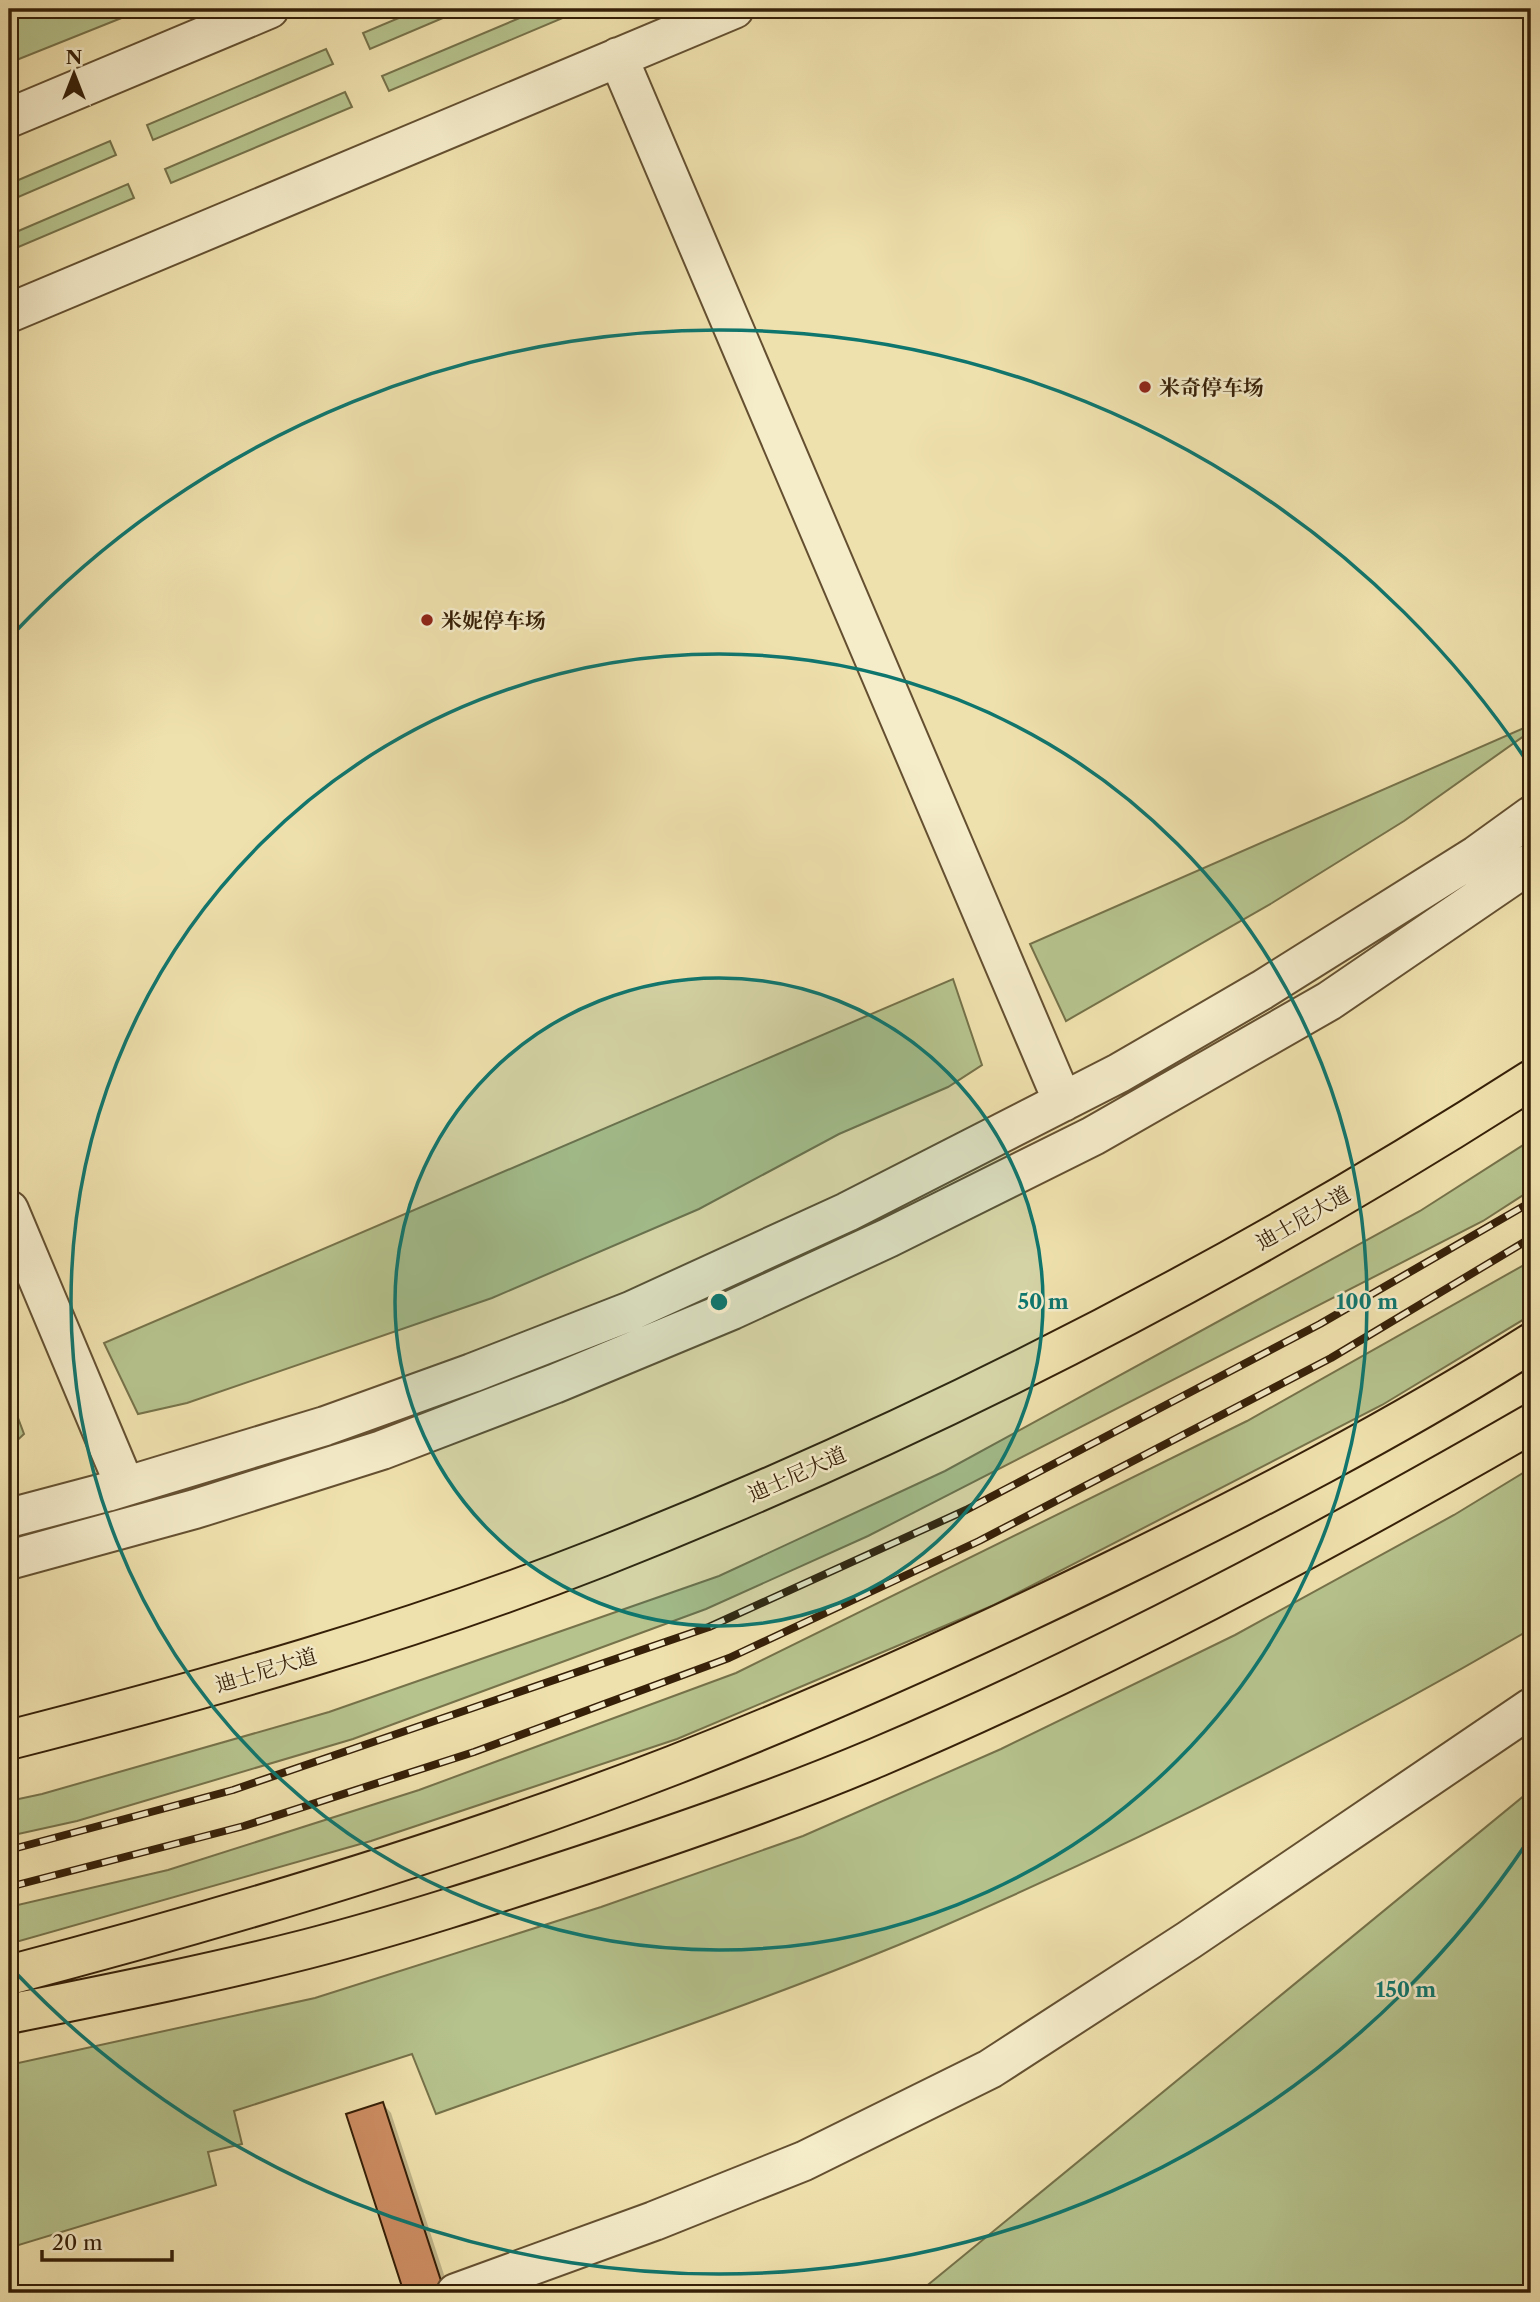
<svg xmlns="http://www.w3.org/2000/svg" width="1540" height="2302" font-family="'Libre Caslon Text','Noto Serif SC',serif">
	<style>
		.green { fill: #b6c38d; stroke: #76724a; stroke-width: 2 }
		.shadow { fill: #0003 }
		.building { fill: #cd8d63; stroke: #362008; stroke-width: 2 }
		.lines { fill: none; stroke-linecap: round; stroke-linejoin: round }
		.minor-casing { stroke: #645031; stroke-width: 42 }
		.highway-casing { stroke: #362008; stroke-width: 42 }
		.minor { stroke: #f5ecca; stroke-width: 38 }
		.highway { stroke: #efe1ad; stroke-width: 38 }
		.rail-casing { stroke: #362008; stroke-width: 8 }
		.rail { stroke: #f5ecca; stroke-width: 5; stroke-dasharray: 16; stroke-linecap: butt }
		.ring { fill: none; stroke: #0f766e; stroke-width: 3.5 }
		.poi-dot { fill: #8f2418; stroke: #f5ecca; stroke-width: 2.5 }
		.labels { text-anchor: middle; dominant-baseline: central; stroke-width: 5; stroke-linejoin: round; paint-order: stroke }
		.poi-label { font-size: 21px; font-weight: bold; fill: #362008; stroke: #f5ecca; text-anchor: start }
		.street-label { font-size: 21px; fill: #362008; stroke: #f5ecca }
		.centre { fill: #0f766e; stroke: #f5ecca; stroke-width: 3.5 }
		.ring-label { font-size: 21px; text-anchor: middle; font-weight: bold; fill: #0f766e; stroke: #f5ecca; stroke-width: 5; stroke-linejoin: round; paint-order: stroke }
	</style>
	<rect width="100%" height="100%" fill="#efe1ad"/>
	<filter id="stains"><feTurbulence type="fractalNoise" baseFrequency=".00286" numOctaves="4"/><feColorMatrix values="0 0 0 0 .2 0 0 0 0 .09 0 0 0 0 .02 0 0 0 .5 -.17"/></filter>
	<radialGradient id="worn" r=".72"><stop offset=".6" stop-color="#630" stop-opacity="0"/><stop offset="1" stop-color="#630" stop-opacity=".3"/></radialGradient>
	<path class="green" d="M9 9H144L9 63Z
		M420 9H464L370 49 363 33Z
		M541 9H561L565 17 389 91 382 76Z
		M326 49 333 64 153 140 147 125Z
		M345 92 352 107 171 183 165 169Z
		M110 141 116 155 9 201V184Z
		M128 184 134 198 9 251V235Z
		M1531 725V731L1404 821 1272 903 1066 1021 1030 944Z
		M953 979 982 1065 948 1087 839 1134 699 1209 492 1298 187 1403 138 1414 104 1343Z
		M1531 1140V1190L1483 1221 868 1536 706 1609 353 1739 77 1821 9 1836V1801L42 1794 329 1712 719 1576 945 1471 1420 1211Z
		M1531 1261V1315L1382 1405 994 1605 677 1739 371 1841 9 1944V1907L168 1870 419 1790 736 1673 1247 1421Z
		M9 1394 24 1434 9 1448Z
		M1531 1468V1629C1340 1740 1142 1840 939 1928 775 1998 604 2054 436 2114L412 2054 234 2111 242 2144 208 2152 216 2185 9 2248V2065L315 1998 601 1907 803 1836 1001 1749 1235 1635 1454 1515Z
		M1531 1790V2293H918Z"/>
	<path class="shadow" d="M383 2104 391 2113 450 2293H406L348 2115Z"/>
	<path class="building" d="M383 2102 445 2293H404L346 2114Z"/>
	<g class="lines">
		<defs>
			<path id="minor" d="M618 57 1063 1102
				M9 118 269 9
				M9 313 734 9
				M9 1210 125 1486
				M9 1518 107 1492 325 1426 472 1373 631 1311 847 1212 1119 1073 1262 990 1477 855 1531 816
				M9 1560 195 1509 382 1450 554 1384 732 1310 888 1238 1093 1136 1329 1001 1531 863
				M456 2293 654 2221 804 2161 990 2069 1189 1940 1531 1708"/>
			<path id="highway" d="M9 1740C209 1689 408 1633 601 1557 925 1429 1238 1268 1531 1080
				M9 1975C234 1916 458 1849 674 1765 822 1707 966 1642 1108 1573 1252 1503 1395 1429 1531 1343
				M9 2014C108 1994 209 1974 307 1949 400 1925 492 1895 583 1865 682 1832 781 1798 878 1757 1103 1661 1319 1546 1531 1424"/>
		</defs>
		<use href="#minor" class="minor-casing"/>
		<use href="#highway" class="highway-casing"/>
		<use href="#minor" class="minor"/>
		<use href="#highway" class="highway"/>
		<defs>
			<path id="rail" d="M9 1850 233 1790 709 1627 966 1510 1320 1324 1531 1202
				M9 1887 244 1826 474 1752 729 1658 979 1541 1331 1358 1531 1238"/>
		</defs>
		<use href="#rail" class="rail-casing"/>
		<use href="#rail" class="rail"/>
	</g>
	<circle cx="719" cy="1302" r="324" fill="#0f766e" fill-opacity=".12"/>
	<g class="ring">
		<circle cx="719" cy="1302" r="324"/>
		<circle cx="719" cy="1302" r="648"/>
		<path d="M1530 1838A972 972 0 0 1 14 1971M14 633A972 972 0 0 1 1530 766"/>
	</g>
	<g class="poi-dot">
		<circle cx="1145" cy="387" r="7"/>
		<circle cx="427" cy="620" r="7"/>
	</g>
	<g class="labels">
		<g class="poi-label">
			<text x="1159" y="387">米奇停车场</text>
			<text x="441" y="620">米妮停车场</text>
		</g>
		<g class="street-label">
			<text transform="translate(1303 1218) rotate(-30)">迪士尼大道</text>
			<text transform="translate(797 1474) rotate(-24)">迪士尼大道</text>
			<text transform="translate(266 1670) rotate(-17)">迪士尼大道</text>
		</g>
	</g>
	<circle cx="719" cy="1302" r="10" class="centre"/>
	<g class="ring-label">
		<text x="1043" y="1309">50 m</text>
		<text x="1367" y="1309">100 m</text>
		<text x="1406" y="1997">150 m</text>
	</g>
	<rect width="1540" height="2302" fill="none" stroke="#efe1ad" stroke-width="35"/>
	<rect x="10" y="10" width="1519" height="2281" fill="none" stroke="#362008" stroke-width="3.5"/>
	<rect x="18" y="18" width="1505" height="2267" fill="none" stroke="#362008" stroke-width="2"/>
	<g transform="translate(74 74)" stroke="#f5ecca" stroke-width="5" paint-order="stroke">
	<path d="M0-5L12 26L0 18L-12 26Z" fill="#362008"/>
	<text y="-10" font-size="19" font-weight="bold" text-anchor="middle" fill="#362008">N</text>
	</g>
	<path d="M42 2250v10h130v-10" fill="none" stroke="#362008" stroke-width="3.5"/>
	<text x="52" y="2250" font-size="21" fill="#362008" stroke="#f5ecca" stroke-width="5" paint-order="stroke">20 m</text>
	<rect width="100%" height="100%" filter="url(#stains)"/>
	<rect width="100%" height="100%" fill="url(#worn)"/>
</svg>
